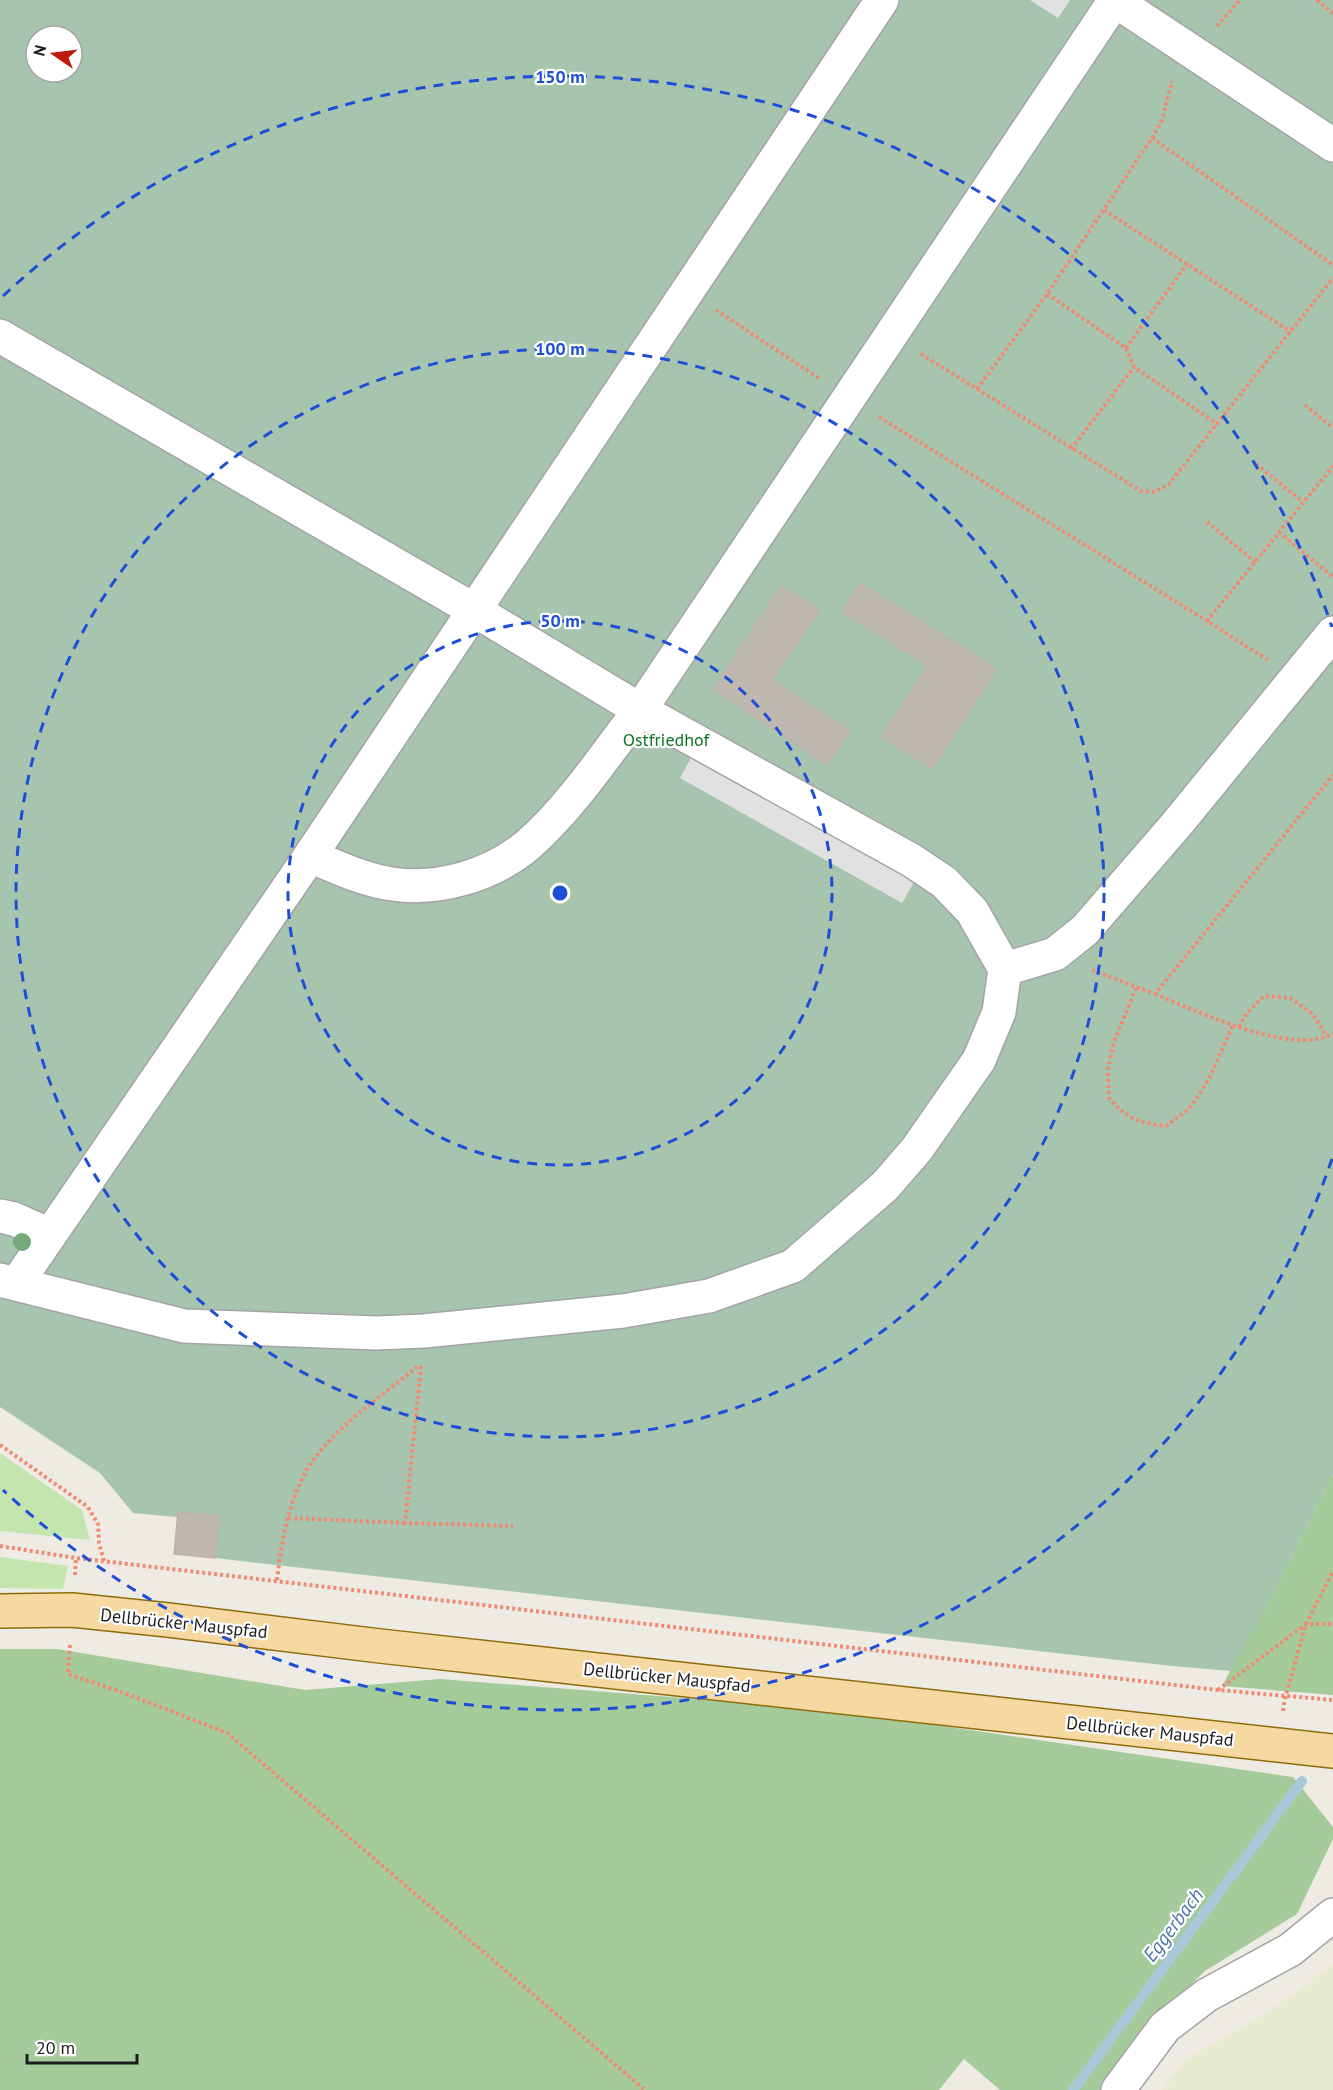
<svg xmlns="http://www.w3.org/2000/svg" width="1333" height="2090" font-family="'PT Sans',sans-serif">
	<style>
		.farmland { fill: #e7ecd0 }
		.grass { fill: #c4e5ad }
		.forest { fill: #a5cb9b }
		.cemetery { fill: #a7c5ae; fill-rule: evenodd }
		.parking { fill: #e1e1e1 }
		.lines { fill: none; stroke-linecap: round; stroke-linejoin: round }
		.stream { stroke: #a7c9d9; stroke-width: 10 }
		.building { fill: #beb8b1; stroke: #bfb3a7; stroke-width: 1.5 }
		.minor-casing { stroke: #a4a4a4; stroke-width: 36 }
		.major-casing { stroke: #8d6c0a; stroke-width: 36 }
		.path { stroke: #f18a72; stroke-width: 4; stroke-dasharray: 3 3; stroke-linecap: butt }
		.minor { stroke: #fff; stroke-width: 33 }
		.major { stroke: #f6d8a1; stroke-width: 33 }
		.tree { fill: #75aa7a }
		.ring { fill: none; stroke: #1d4ed8; stroke-width: 3; stroke-dasharray: 10 8 }
		.labels { text-anchor: middle; dominant-baseline: central; stroke-width: 4.5; stroke-linejoin: round; paint-order: stroke }
		.park-label { font-size: 18px; fill: #127423; stroke: #fff }
		.street-label { font-size: 18px; fill: #1d1d1d; stroke: #fff }
		.water-label { font-size: 20px; font-style: italic; fill: #5074a7; stroke: #fff }
		.centre { fill: #1d4ed8; stroke: #fff; stroke-width: 3 }
		.ring-label { font-size: 18px; text-anchor: middle; font-weight: bold; fill: #1d4ed8; stroke: #fff; stroke-width: 4.5; stroke-linejoin: round; paint-order: stroke }
	</style>
	<rect width="100%" height="100%" fill="#eeebe4"/>
	<path class="farmland" d="M1333 1965V2090H1162L1185 2060 1267 2013Z"/>
	<path class="grass" d="M0 1453 82 1510 90 1540 0 1531Z
		M0 1557 68 1566 63 1589 0 1588Z"/>
	<path class="forest" d="M1333 1474V1695L1222 1686 1287 1567Z
		M0 1649H57L305 1690 440 1679 825 1709 1293 1777 1333 1827V1839L1297 1914 1205 1971 1160 2016 1100 2090H1000L964 2059 939 2090H0Z"/>
	<path class="cemetery" d="M0 0H1333V1474L1287 1567 1231 1671 1172 1666 215 1558 178 1512 177 1517 133 1513 100 1473 0 1407ZM36 36H72V72H36Z"/>
	<path class="parking" d="M1030 0H1070L1058 18Z
		M692 756 914 882 902 903 680 778Z"/>
	<g class="lines">
		<path class="stream" d="M1073 2090 1302 1781"/>
	</g>
	<path class="building" d="M860 583 946 637 928 665 842 612Z
		M781 586 820 610 771 680 850 731 827 765 713 689Z
		M946 637 996 669 932 769 882 737Z
		M178 1512 219 1516 215 1558 174 1554Z"/>
	<g class="lines">
		<defs>
			<path id="minor" d="M1114 0 1333 145
				M0 336 474 610 640 710 911 860 944 882 972 911 1005 969 999 1012 979 1060 917 1149 885 1186 793 1266 709 1296 623 1311 424 1331 376 1333 184 1326 0 1280
				M310 856C337 867 363 880 392 884 439 891 493 875 529 844 572 806 605 755 640 710L1115 0
				M1005 969 1055 954 1085 930 1176 825 1333 633
				M0 1216 14 1219 50 1235
				M17 1283 310 856 882 0
				M1118 2090 1165 2027 1207 1995 1290 1950 1333 1915"/>
			<path id="major" d="M0 1611 72 1610 168 1620 380 1646 1333 1751"/>
		</defs>
		<use href="#minor" class="minor-casing"/>
		<use href="#major" class="major-casing"/>
		<path class="path" d="M1317 0 1333 13
			M1217 26 1240 0
			M1152 138 1333 265
			M1104 210 1291 332
			M1047 294 1126 348 1134 367 1217 424
			M716 310 820 379
			M1126 348 1187 264
			M921 354 977 389 1047 294 1152 138 1162 120 1172 81
			M977 389 1141 491 1155 492 1169 484 1333 278
			M1305 405 1333 428
			M879 417 1207 621
			M1071 449 1134 367
			M1256 464 1303 502
			M1207 522 1255 562
			M1279 532 1333 577
			M1268 660 1207 621 1333 466
			M1092 970 1155 994 1333 775
			M1136 988 1114 1042 1108 1069 1109 1098C1127 1119 1140 1123 1166 1126L1189 1109 1209 1079 1233 1025
			M1155 994C1195 1010 1294 1058 1333 1033
			M1239 1027 1247 1013 1264 996 1290 998 1313 1014 1327 1037
			M421 1366 405 1523 513 1526
			M0 1445 88 1507 98 1524 99 1543 104 1561
			M288 1518 405 1523
			M0 1546 76 1558 1218 1690 1333 1700
			M75 1575 76 1558
			M277 1580C282 1538 290 1488 318 1454 345 1420 384 1394 417 1367
			M70 1645 68 1674 124 1693 227 1733 645 2090
			M1218 1690 1306 1624H1333
			M1283 1711 1285 1698 1306 1624 1333 1571"/>
		<use href="#minor" class="minor"/>
		<use href="#major" class="major"/>
	</g>
	<circle class="tree" cx="22" cy="1242" r="9"/>
	<g class="ring">
		<circle cx="560" cy="893" r="272"/>
		<circle cx="560" cy="893" r="544"/>
		<path d="M1332 1159A816 816 0 0 1 3 1490M3 296A816 816 0 0 1 1332 627"/>
	</g>
	<g class="labels">
		<g class="park-label">
			<text x="666" y="739">Ostfriedhof</text>
		</g>
		<g class="street-label">
			<text transform="translate(184 1623) rotate(6)">Dellbrücker Mauspfad</text>
			<text transform="translate(667 1677) rotate(6)">Dellbrücker Mauspfad</text>
			<text transform="translate(1150 1731) rotate(6)">Dellbrücker Mauspfad</text>
		</g>
		<g class="water-label">
			<text transform="translate(1173 1925) rotate(-53)">Eggerbach</text>
		</g>
	</g>
	<circle cx="560" cy="893" r="9" class="centre"/>
	<g class="ring-label">
		<text x="560" y="83">150 m</text>
		<text x="560" y="355">100 m</text>
		<text x="560" y="627">50 m</text>
	</g>
	<g transform="translate(54 54) rotate(284)"><circle r="28" fill="#ffffff" stroke="#a5a5a5" stroke-width="1.5"/>
	<path d="M0-4.5L10 22L0 15L-10 22Z" fill="#be1b0d"/>
	<text y="-9" font-size="16" font-weight="bold" text-anchor="middle" fill="#1d1d1d">N</text>
	</g>
	<path d="M27 2054v9h110v-9" fill="none" stroke="#1d1d1d" stroke-width="3"/>
	<text x="36" y="2054" font-size="18" fill="#1d1d1d" stroke="#ffffff" stroke-width="4.5" paint-order="stroke">20 m</text>
</svg>
